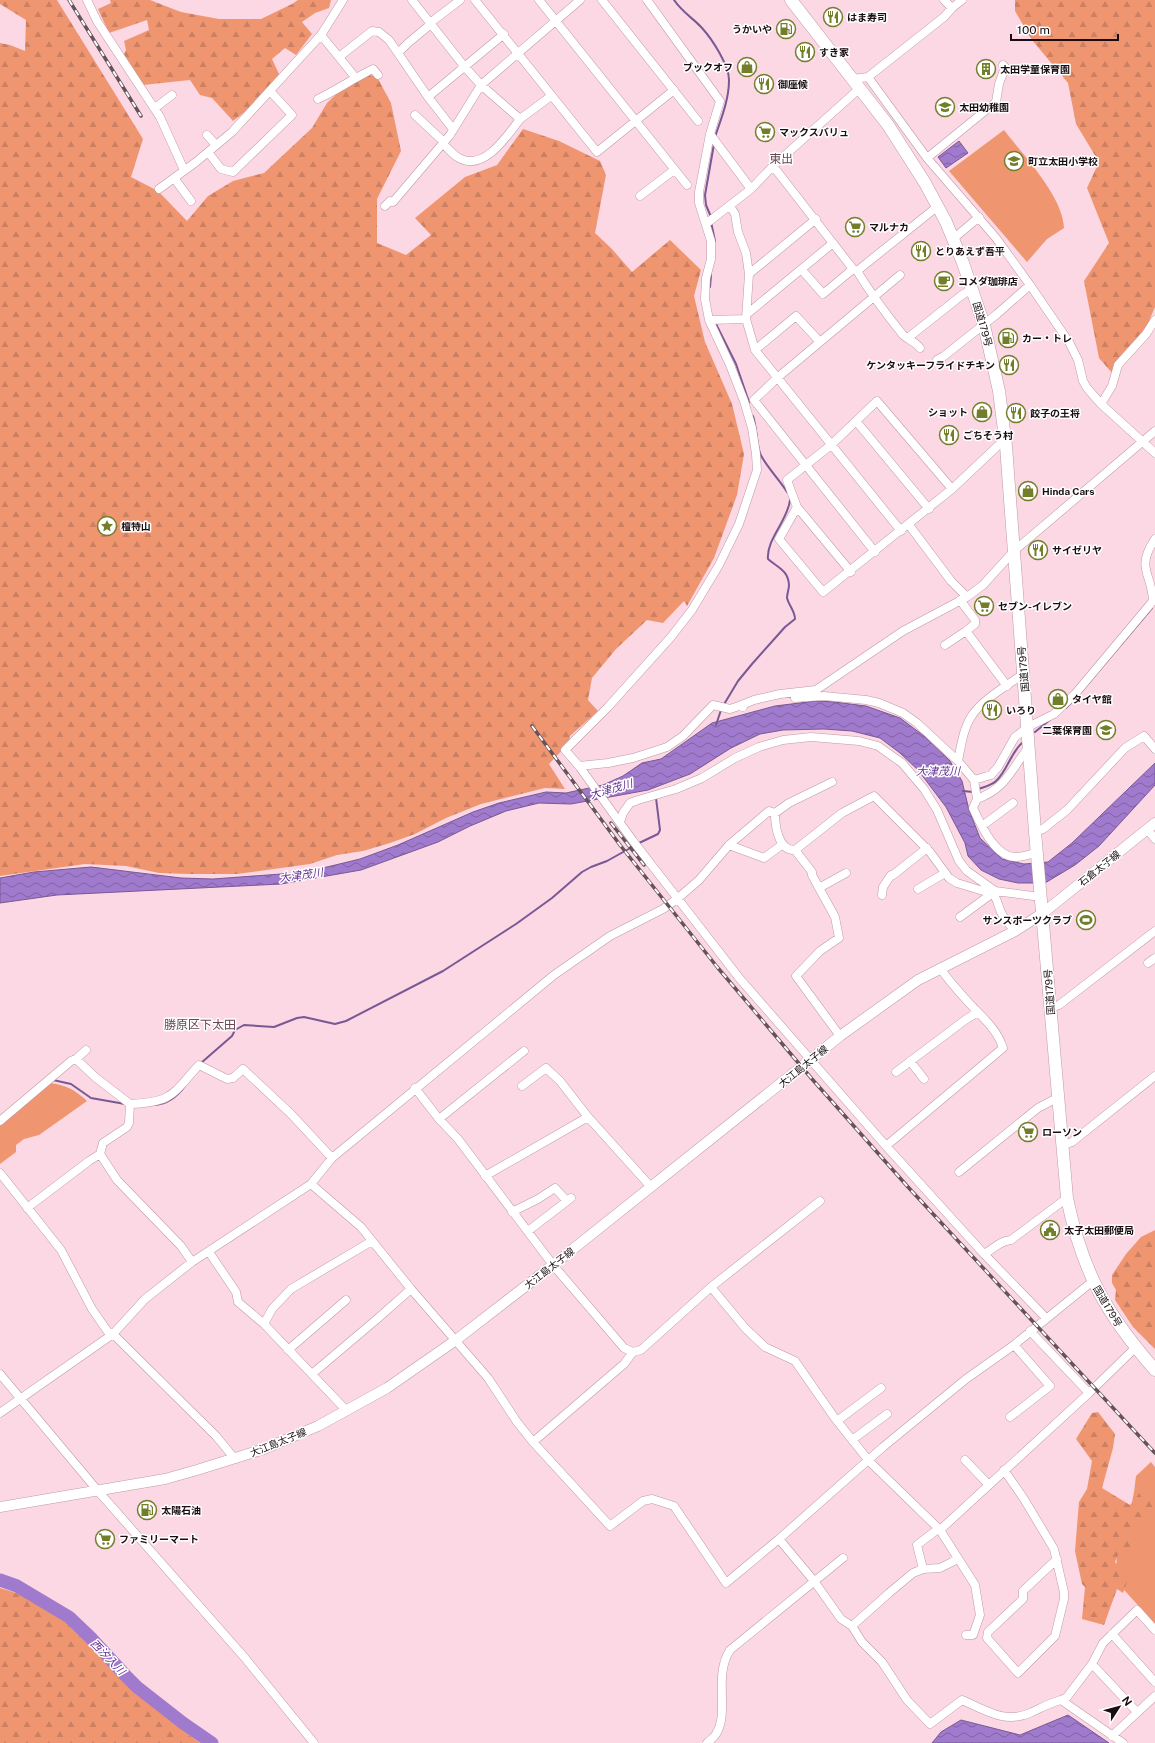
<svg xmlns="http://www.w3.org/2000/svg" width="1155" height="1743" font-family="'Public Sans','Noto Sans JP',sans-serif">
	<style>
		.green { fill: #ef9671 }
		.forest { fill: url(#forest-firs) }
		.water { fill: url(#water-waves); stroke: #785994 }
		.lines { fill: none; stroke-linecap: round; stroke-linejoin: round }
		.stream { stroke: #785994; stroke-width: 2 }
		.river { stroke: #a07acc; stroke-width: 13 }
		.minor-casing { stroke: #bd9aa7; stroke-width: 9 }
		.major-casing { stroke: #bd9aa7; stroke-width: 11 }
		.highway-casing { stroke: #bd9aa7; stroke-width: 13 }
		.minor { stroke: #fff; stroke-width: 8 }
		.major { stroke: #fff; stroke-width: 10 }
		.highway { stroke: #fff; stroke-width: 12 }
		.rail-casing { stroke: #665259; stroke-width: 3.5 }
		.rail { stroke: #fff; stroke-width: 2; stroke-dasharray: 6; stroke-linecap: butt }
		.labels { text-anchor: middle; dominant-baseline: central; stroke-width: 3; stroke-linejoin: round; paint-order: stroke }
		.poi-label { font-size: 10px; font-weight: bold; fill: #190d12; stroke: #fff; text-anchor: start }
		.street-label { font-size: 10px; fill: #190d12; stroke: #fff }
		.water-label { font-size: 11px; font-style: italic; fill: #632f91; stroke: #fff }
		.quarter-label { font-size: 12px; fill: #664854; stroke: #fff }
	</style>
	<defs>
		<pattern id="forest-firs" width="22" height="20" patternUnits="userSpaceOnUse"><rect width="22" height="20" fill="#ef9671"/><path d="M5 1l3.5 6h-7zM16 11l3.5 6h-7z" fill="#cc8061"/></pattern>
		<pattern id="water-waves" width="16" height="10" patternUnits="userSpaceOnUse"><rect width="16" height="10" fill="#a07acc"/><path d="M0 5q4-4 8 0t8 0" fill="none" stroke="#8262a4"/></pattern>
	</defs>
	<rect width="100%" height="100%" fill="#fcd7e4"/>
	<path class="green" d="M1004 130C1023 155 1063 196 1064 228L1047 239 1027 262 949 171Z
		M49 1083C66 1085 74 1089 87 1101L39 1135 24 1139 16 1145V1152L0 1164V1124Z
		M1151 1462 1155 1467V1624L1116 1581 1117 1547 1128 1523 1134 1492 1136 1476Z"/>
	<path class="forest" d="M0 0H57L143 139 131 177 158 191 187 221 208 196 233 181 264 173 312 128 327 103 353 78 367 74 377 77 391 103 401 151 377 199V243L406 255 431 235 415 218 465 177 497 165 523 129 559 141 600 161 606 175 595 233 611 248 632 272 670 240 701 270 694 296 705 342 732 404 744 454 737 495 714 558 687 606 684 601 663 623 647 620 616 649 592 678 588 700 598 711 570 736 569 743 549 764 565 789 545 788 481 804 446 818 415 834 390 843 363 851 337 855 310 864 237 874H189L159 873 126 866 85 864 0 876V43L10 45 25 51 26 20 0 4Z
		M110 0H150L181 12 219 19H261L292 4 298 0H331L329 8 315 13 302 22 312 34 296 55 285 48 272 59 279 74 254 105 233 121 212 98 200 95 190 80 143 85 123 56 126 50 124 41 149 30 147 20 109 33 98 9 111 3Z
		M1015 0H1155V307L1146 328 1120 359 1113 374 1099 358 1084 281 1109 243 1087 188 1099 162 1076 124 1068 83 1032 40 1015 11Z
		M1155 1230V1349L1133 1327 1115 1300 1116 1290 1112 1283V1275L1126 1254 1141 1237Z
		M1098 1412 1115 1434 1113 1448 1102 1488 1130 1505 1142 1490H1148L1155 1500V1507L1138 1524 1130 1537 1132 1546 1126 1555H1118L1115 1562 1128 1579 1123 1593 1117 1589 1104 1625 1082 1619 1085 1587 1082 1584 1075 1551 1079 1502 1087 1489 1092 1461 1076 1439 1092 1413Z
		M0 1588 26 1596 76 1625 180 1728 200 1743H0Z"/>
	<path class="water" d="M959 141 968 153 946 168 938 157Z
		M816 701 834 702 866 706 900 718 924 736 950 761 962 781 969 810 980 838 1002 859 1024 864 1048 862 1072 843 1155 763V785L1099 846 1075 865 1045 883H1018L999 879 981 870 968 856 965 843 946 807 918 770 900 753 880 738 852 731 824 729 783 730 760 734 731 748 690 774 648 790 571 804 539 803 506 811 470 826 438 842 361 870 281 884 57 895 0 903V878L34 872 91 867 181 878 213 879 295 873 327 867 360 859 398 845 473 812 499 803 546 792 566 793 603 785 623 776 642 763 661 759 712 723 775 706Z
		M1068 1715 1109 1743H932L941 1732 961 1720 1020 1735Z"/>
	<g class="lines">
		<path class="stream" d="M674 0C683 13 693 18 702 28 712 39 729 65 729 80 729 100 721 119 715 137
			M711 217 706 205 705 195 714 144
			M711 222 715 241
			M710 287 711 275
			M715 322 736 364 749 402
			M753 416C757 428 756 441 760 453 762 461 782 483 787 492
			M1081 692 1152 608
			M723 706 738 681 752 664 785 627 795 619C795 611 789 606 787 598 787 594 789 589 789 585 788 570 778 568 768 559 766 540 788 520 790 500
			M1066 708 1077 697
			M716 725 721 710
			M1035 732 1051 719
			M979 789C984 787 992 785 996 781 1008 770 1010 753 1023 742
			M963 791 973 792
			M637 844 658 834 660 830 656 798
			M201 1063 232 1036 235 1030 244 1025 274 1027 297 1018 304 1017 335 1024 346 1021 443 971 516 924 552 898 582 872 591 867 607 861 634 846
			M53 1080 71 1084 91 1098 125 1104
			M155 1105C168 1104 177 1097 185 1086"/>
		<path class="river" d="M0 1580 17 1586 69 1617 90 1637 126 1676 137 1687 183 1723 212 1743"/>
		<defs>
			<path id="minor" d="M87 0 97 21 160 117 184 170
				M412 0 464 66 481 85 520 119 551 96
				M475 0 597 152 674 90
				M539 0 687 185
				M602 0 698 121
				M647 0 720 101 710 134 699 192V203L711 241V259L706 278 705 299 709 320 730 365 744 401 752 428 756 454 757 470 739 524 719 565 692 610 671 637 608 707 565 750 579 766 633 841 740 979 886 1146 984 1254 1046 1318
				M952 8 962 0
				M430 23 460 0
				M321 35 355 77
				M398 53 408 43 431 24
				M339 57 372 31 379 32 389 40 428 97 453 129
				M868 77 927 158 996 238 1030 285 1069 342 1078 360 1083 381 1087 388 1101 404 1155 453
				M853 79 868 77 944 17 952 8 944 0
				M428 97 504 34
				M318 99C337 90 354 78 373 69L378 75
				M155 108 172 95
				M415 115 444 142
				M710 134 751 189
				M207 135 216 145
				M443 144C448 148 453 155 459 158 484 172 507 136 520 119
				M208 152 221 169 233 172 292 115 270 91
				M927 158 996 102 999 84 1005 67 1003 65
				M773 166 853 269 857 271C871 294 886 314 903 335 908 340 915 341 920 348
				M174 178 191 201
				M159 189 196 162 232 132 321 35 343 0
				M640 196 674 170
				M385 206 390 201 393 202 450 135 481 85 580 0
				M730 206 735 214 738 232 746 253 749 274 746 319 755 350 901 531
				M707 223 751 189 773 166 860 88
				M953 239 979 217
				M802 270 823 294 853 269
				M857 271 938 206
				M749 274 816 219
				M747 314 833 243
				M709 320 746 319
				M909 337 962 295 972 289
				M755 350 796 316 820 342
				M937 360 944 356 997 314 1030 285
				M1101 404 1112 386 1118 365 1146 334 1155 320
				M856 421 929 509
				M952 489 877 401 831 445 787 480 797 507 779 539 823 592 952 489 1005 439
				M797 507 851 572
				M909 525 951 581 967 597
				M875 552 754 400 777 378 900 275
				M960 600 975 620V624L966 631 1007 686
				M945 645 966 631
				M795 698 824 696 866 700 879 703 903 713 917 723 958 761 974 780 977 799
				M739 706 754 700 780 694 816 690 903 631 967 597 983 585 1014 551 1155 431
				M1029 747C1011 769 1007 788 977 799L973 808C980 823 995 858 1016 857 1023 857 1031 854 1037 852
				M958 761C961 746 963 730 971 717 980 701 1008 685 1023 674
				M579 766 608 763 633 758 667 747 683 736 713 705 730 709 739 706 743 707
				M974 780 991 775 998 767 1015 737 1028 727 1054 714 1075 694 1153 601C1152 573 1135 569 1155 539
				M775 813C775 825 778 851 795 850L812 872V875L819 888
				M620 822 623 813 630 803 638 800 676 789 702 778 735 758 759 747 783 740 811 737 859 741 878 746 902 763 924 789 937 810 959 861 967 871 995 891 1041 897
				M982 826 1013 803
				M1147 829 1155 839
				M1035 832 1043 829 1067 810 1125 748 1144 736 1155 749
				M729 845 764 858 783 844
				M795 850 842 813 874 796 930 852 949 878 957 883 993 894C998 900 998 906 1001 912 1004 919 1010 925 1015 931
				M918 889 945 873
				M882 895 883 887 891 875H893L927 848
				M960 917 994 892
				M1148 963 1155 958
				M1050 1008 1059 1005 1155 931
				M840 1036 796 976 820 951 839 938 835 917 819 888 846 873
				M76 1059 86 1050
				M910 1061 924 1079
				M896 1072 965 1020 978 1012
				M522 1086 546 1068 560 1081 588 1117 651 1187
				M415 1088 439 1119 458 1139 553 1265 624 1348 633 1352 641 1350 711 1287 820 1201
				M130 1104 129 1123 127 1127 103 1143 100 1154 117 1180 181 1246 192 1262
				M439 1119 524 1051
				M0 1121 71 1061 76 1059 95 1077 130 1104C174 1102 172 1094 199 1065L227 1079 233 1078 243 1069 291 1114 332 1158
				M886 1146 1003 1048C997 1029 983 1018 970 1004 959 992 949 981 940 968
				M1061 1146 1072 1142 1155 1076
				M959 1172 1038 1108 1057 1098
				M0 1173 61 1250 92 1309 108 1332 113 1334 216 1436 235 1459
				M485 1176 588 1117
				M311 1184 361 1227 411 1289 488 1378 517 1422 533 1442 610 1526 643 1501 652 1499 674 1506 726 1583 779 1539 883 1447 966 1379 1014 1345 1093 1281
				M27 1208 89 1161 100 1154
				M512 1212 538 1199 555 1188 567 1201
				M528 1231 571 1198
				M209 1252 236 1292 238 1302 264 1324 347 1411
				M984 1254C994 1249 999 1241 1011 1240L1067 1198
				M711 1287 745 1328 765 1347 795 1361 834 1417 869 1461 940 1530 975 1585 980 1615 973 1635H966
				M264 1324 272 1309 291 1289 372 1241
				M1030 1331 1089 1393
				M288 1350 346 1300
				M0 1374 98 1491 245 1658 314 1743
				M312 1374 377 1319 411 1289
				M0 1413 113 1334 145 1299 192 1262 311 1184 332 1158 554 975 610 936 663 909 677 899 699 880 729 845 769 811 775 813 789 803 832 782
				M1010 1417 1050 1386 1014 1345
				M837 1421 881 1388
				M852 1440 887 1414
				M533 1442 624 1364 633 1352
				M965 1460 988 1484
				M1004 1470 1024 1499 1054 1549 1064 1592V1599L1055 1636 1018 1673 987 1638 988 1632 1023 1599V1591L1057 1559
				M940 1530 1089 1393 1136 1347
				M779 1539 814 1581 841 1619 852 1626 862 1642 882 1662 907 1700 930 1724 962 1700C985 1710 1005 1724 1030 1713 1041 1708 1049 1703 1061 1700L1123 1743
				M923 1569 917 1545 938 1529
				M852 1626 889 1593 913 1573 923 1569 940 1568 958 1559
				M1112 1634 1155 1682
				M1092 1664 1137 1712
				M1061 1700 1067 1697 1092 1664 1103 1643 1137 1610 1155 1630
				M1112 1736 1155 1696
				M707 1743C710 1740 714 1738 716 1734 730 1712 713 1676 730 1650L843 1558"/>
			<path id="major" d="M0 1507 165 1479 197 1470 264 1449 318 1426 387 1388 456 1340 553 1265 840 1036 918 980 1015 931 1043 913 1155 823"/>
			<path id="highway" d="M791 0 888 125 925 183 946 222 963 263 984 325 999 391 1006 446 1035 832 1067 1198C1082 1271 1106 1314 1155 1370"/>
		</defs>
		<use href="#minor" class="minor-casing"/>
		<use href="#major" class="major-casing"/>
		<use href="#highway" class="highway-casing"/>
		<use href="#minor" class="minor"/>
		<use href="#major" class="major"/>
		<use href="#highway" class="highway"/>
		<defs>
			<path id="rail" d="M69 0 141 116
				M532 726 620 845 718 968 812 1079 908 1187 1155 1453
				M611 823 644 865"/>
		</defs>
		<use href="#rail" class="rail-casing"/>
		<use href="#rail" class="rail"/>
	</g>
	<defs>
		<symbol id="restaurant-ring" viewBox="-11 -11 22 22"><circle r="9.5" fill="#fff" stroke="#737e2a" stroke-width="1.5"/><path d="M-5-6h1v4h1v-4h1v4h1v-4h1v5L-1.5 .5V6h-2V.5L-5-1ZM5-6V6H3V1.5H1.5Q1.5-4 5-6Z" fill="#737e2a"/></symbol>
		<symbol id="fuel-ring" viewBox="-11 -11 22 22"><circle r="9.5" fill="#fff" stroke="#737e2a" stroke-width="1.5"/><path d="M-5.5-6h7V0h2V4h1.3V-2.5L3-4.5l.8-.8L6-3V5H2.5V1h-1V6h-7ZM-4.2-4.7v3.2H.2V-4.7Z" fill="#737e2a"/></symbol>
		<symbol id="shop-ring" viewBox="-11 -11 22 22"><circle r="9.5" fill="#fff" stroke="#737e2a" stroke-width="1.5"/><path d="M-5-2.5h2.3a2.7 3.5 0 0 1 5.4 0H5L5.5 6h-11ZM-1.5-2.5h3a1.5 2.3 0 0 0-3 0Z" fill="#737e2a"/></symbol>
		<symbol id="building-ring" viewBox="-11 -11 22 22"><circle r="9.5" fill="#fff" stroke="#737e2a" stroke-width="1.5"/><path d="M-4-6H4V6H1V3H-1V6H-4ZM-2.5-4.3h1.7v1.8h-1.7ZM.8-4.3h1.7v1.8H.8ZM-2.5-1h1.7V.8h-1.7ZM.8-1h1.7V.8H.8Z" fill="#737e2a"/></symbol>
		<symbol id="school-ring" viewBox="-11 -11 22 22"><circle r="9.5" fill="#fff" stroke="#737e2a" stroke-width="1.5"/><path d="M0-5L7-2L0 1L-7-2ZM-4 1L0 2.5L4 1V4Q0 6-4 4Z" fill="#737e2a"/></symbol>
		<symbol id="supermarket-ring" viewBox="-11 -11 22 22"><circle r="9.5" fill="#fff" stroke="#737e2a" stroke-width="1.5"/><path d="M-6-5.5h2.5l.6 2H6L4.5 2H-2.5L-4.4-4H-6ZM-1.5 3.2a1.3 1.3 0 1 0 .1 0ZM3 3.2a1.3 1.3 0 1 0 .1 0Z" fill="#737e2a"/></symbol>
		<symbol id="cafe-ring" viewBox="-11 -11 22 22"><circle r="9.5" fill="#fff" stroke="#737e2a" stroke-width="1.5"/><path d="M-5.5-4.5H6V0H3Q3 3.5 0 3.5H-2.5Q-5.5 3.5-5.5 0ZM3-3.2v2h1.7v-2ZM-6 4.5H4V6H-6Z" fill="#737e2a"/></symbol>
		<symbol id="sight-ring" viewBox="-11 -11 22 22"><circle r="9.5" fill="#fff" stroke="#737e2a" stroke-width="1.5"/><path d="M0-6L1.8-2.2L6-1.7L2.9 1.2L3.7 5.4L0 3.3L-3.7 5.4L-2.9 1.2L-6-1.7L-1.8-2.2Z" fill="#737e2a"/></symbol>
		<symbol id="stadium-ring" viewBox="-11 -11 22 22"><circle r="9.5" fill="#fff" stroke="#737e2a" stroke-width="1.5"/><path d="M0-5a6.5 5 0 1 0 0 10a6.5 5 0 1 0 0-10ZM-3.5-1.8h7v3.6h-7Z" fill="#737e2a"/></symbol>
		<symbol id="civic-ring" viewBox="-11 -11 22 22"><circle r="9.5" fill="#fff" stroke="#737e2a" stroke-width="1.5"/><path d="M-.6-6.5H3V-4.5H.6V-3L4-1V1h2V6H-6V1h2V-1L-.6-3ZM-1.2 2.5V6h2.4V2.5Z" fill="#737e2a"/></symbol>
	</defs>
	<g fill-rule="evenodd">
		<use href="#restaurant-ring" x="822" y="6" width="22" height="22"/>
		<use href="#fuel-ring" x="775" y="18" width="22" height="22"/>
		<use href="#restaurant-ring" x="794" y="41" width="22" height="22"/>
		<use href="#shop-ring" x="736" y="56" width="22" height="22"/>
		<use href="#building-ring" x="975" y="58" width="22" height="22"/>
		<use href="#restaurant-ring" x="753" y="73" width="22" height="22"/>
		<use href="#school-ring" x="934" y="96" width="22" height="22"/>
		<use href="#supermarket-ring" x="754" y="121" width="22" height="22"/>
		<use href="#school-ring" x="1003" y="150" width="22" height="22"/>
		<use href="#supermarket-ring" x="844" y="216" width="22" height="22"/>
		<use href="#restaurant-ring" x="910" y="240" width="22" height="22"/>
		<use href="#cafe-ring" x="933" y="270" width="22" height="22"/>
		<use href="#fuel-ring" x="997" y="327" width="22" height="22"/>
		<use href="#restaurant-ring" x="998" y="354" width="22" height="22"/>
		<use href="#shop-ring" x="971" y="401" width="22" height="22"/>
		<use href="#restaurant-ring" x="1005" y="402" width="22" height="22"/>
		<use href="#restaurant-ring" x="938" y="424" width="22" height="22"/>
		<use href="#shop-ring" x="1017" y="480" width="22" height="22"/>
		<use href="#sight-ring" x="96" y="515" width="22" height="22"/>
		<use href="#restaurant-ring" x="1027" y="539" width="22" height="22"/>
		<use href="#supermarket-ring" x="973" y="595" width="22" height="22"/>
		<use href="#shop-ring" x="1047" y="688" width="22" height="22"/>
		<use href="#restaurant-ring" x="981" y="699" width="22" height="22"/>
		<use href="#school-ring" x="1095" y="719" width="22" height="22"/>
		<use href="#stadium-ring" x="1075" y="909" width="22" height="22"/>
		<use href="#supermarket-ring" x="1017" y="1121" width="22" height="22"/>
		<use href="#civic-ring" x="1039" y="1219" width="22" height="22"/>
		<use href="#fuel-ring" x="136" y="1499" width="22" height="22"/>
		<use href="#supermarket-ring" x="94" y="1528" width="22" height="22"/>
	</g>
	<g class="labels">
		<g class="poi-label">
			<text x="847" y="17">はま寿司</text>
			<text x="772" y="29" text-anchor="end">うかいや</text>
			<text x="819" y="52">すき家</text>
			<text x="733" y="67" text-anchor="end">ブックオフ</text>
			<text x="1000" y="69">太田学童保育園</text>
			<text x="778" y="84">御座候</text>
			<text x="959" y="107">太田幼稚園</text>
			<text x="779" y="132">マックスバリュ</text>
			<text x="1028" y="161">町立太田小学校</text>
			<text x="869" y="227">マルナカ</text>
			<text x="935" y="251">とりあえず吾平</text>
			<text x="958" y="281">コメダ珈琲店</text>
			<text x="1022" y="338">カー・トレ</text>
			<text x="995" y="365" text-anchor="end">ケンタッキーフライドチキン</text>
			<text x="968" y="412" text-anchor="end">ショット</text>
			<text x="1030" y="413">餃子の王将</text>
			<text x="963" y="435">ごちそう村</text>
			<text x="1042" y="491">Hinda Cars</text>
			<text x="121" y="526">檀特山</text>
			<text x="1052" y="550">サイゼリヤ</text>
			<text x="998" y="606">セブン-イレブン</text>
			<text x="1072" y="699">タイヤ館</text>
			<text x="1006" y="710">いろり</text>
			<text x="1092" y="730" text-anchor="end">二葉保育園</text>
			<text x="1072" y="920" text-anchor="end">サンスポーツクラブ</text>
			<text x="1042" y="1132">ローソン</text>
			<text x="1064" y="1230">太子太田郵便局</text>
			<text x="161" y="1510">太陽石油</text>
			<text x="119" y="1539">ファミリーマート</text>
		</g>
		<g class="street-label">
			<text transform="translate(983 324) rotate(74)">国道179号</text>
			<text transform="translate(1023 669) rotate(-95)">国道179号</text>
			<text transform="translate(1099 868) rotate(-39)">石倉太子線</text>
			<text transform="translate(1049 992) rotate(-94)">国道179号</text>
			<text transform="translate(803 1066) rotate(-39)">大江島太子線</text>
			<text transform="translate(549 1268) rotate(-38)">大江島太子線</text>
			<text transform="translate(1108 1306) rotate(59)">国道179号</text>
			<text transform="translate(278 1442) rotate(-22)">大江島太子線</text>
		</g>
		<g class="water-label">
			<text x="938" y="771">大津茂川</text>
			<text transform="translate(611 789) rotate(-16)">大津茂川</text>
			<text transform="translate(301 875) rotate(-8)">大津茂川</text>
			<text transform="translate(108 1657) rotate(46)">西汐入川</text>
		</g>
		<g class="quarter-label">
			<text x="781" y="159">東出</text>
			<text x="200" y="1025">勝原区下太田</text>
		</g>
	</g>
	<g transform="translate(1119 1707) rotate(54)" stroke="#ffffff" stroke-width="3" paint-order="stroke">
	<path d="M0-3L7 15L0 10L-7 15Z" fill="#190d12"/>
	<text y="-6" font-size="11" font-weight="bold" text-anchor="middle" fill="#190d12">N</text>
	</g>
	<path d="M1011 34v6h107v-6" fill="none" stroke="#190d12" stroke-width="2"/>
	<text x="1017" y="34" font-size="12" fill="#190d12" stroke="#ffffff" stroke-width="3" paint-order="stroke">100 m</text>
</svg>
